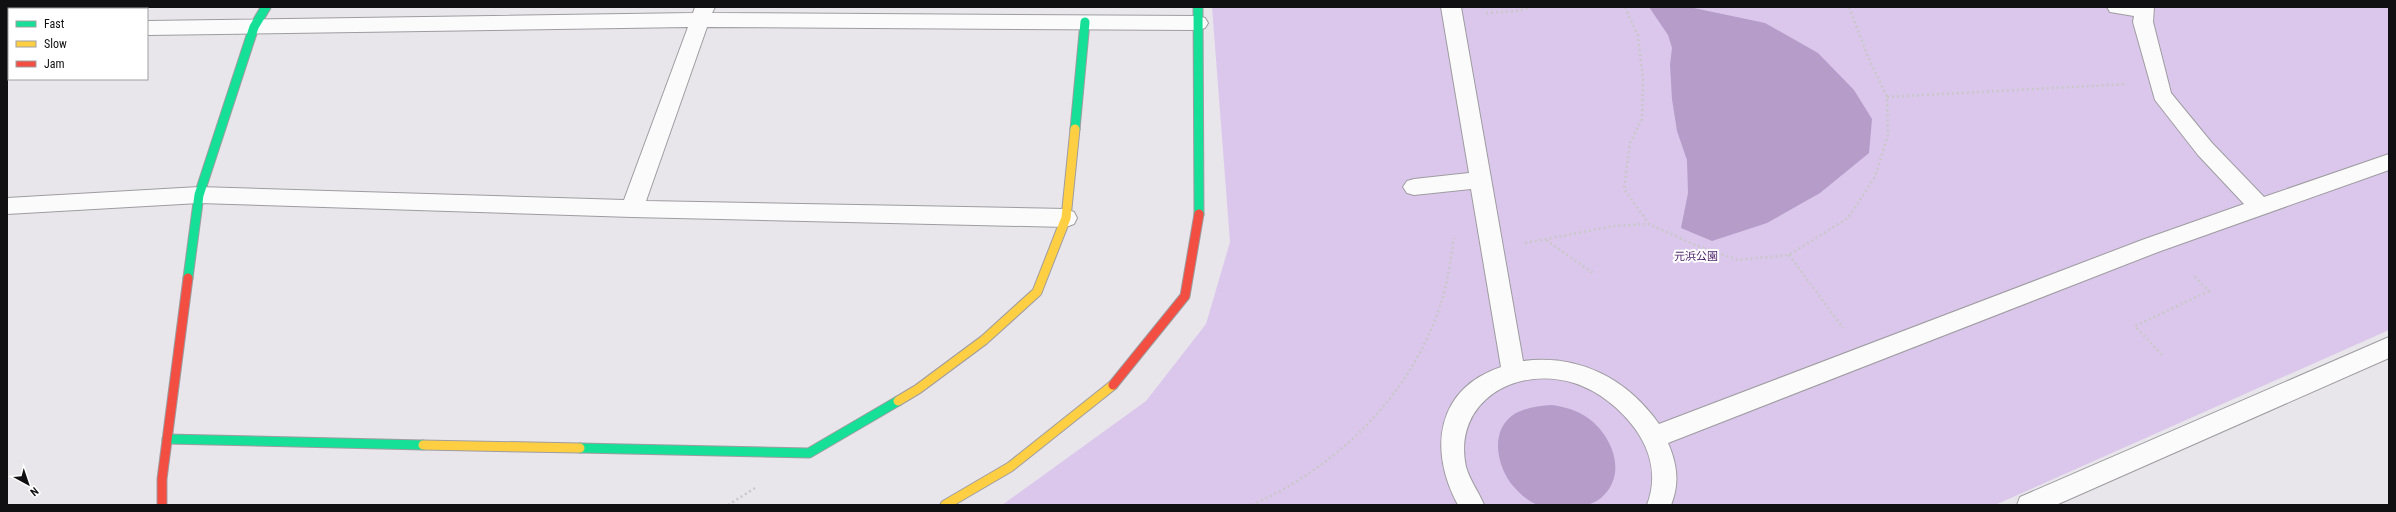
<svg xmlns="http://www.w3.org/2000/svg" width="2396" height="512" font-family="'Roboto Condensed','Noto Sans JP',sans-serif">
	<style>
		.green { fill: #dbc7ec }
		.water { fill: #b59cc9 }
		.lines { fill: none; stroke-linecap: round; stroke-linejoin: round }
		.street-casing { stroke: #9e9ca0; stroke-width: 2 }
		.fast-casing { stroke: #9e9ca0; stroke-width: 11 }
		.slow-casing { stroke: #9e9ca0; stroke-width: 11 }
		.jam-casing { stroke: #9e9ca0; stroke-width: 11 }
		.path { stroke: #c9c8c9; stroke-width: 2.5; stroke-dasharray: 2 3; stroke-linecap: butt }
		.street { fill: #fcfbfc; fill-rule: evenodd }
		.fast { stroke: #16e098; stroke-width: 9 }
		.slow { stroke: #ffcf43; stroke-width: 9 }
		.jam { stroke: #f24e42; stroke-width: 9 }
		.labels { text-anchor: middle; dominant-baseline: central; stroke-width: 4; stroke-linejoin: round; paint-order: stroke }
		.park-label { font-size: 11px; fill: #4b1d69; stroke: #fff }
	</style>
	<rect width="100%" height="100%" fill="#e8e6eb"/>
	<path class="green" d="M1212 7H2389V330L1995 505H1002L1146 401 1206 324 1230 242Z"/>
	<path class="water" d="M1649 7H1689L1765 23 1818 53 1854 90 1872 119 1869 153 1820 193 1767 223 1712 241 1681 228 1688 193 1687 160 1677 131 1672 99 1670 65 1672 48 1668 35Z
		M1552 405C1565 407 1577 410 1588 418 1613 436 1628 475 1601 498 1590 507 1580 505 1566 505 1558 505 1547 507 1539 505 1530 503 1520 494 1514 487 1497 468 1488 429 1516 413 1528 407 1539 406 1552 405Z"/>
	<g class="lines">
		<defs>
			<path id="street" d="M9 7 15 9H9V23L7 24V8Z
				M695 7H715L712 13 1198 16 1205 18 1208 23 1205 28 1198 30 707 27 646 201 1066 209 1074 212 1077 218 1074 224 1066 227 632 217 199 203 7 214V198L199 187 624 200 688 27 147 35V21L693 13Z
				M1441 7H1461L1523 361C1580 354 1627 379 1659 424L2142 240 2244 204 2198 155 2155 100 2133 22 2134 16 2110 12 2107 7H2154L2153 22 2171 93 2212 143 2264 197 2389 154V170L2158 252 1668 443C1677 464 1680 483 1671 505H1647C1657 479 1652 453 1636 430 1621 409 1599 391 1574 383 1517 365 1452 401 1466 467 1470 481 1479 492 1484 505H1458C1428 450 1436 389 1501 367L1471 189 1414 195 1407 193 1403 187 1407 181 1414 179 1469 173Z
				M2389 337V358L2056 505H2017L2020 497Z"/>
			<path id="fast" d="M1198 7 1199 214
				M1075 129 1085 22
				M188 278 199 195 254 27 266 7
				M167 439 423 445
				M580 448 809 453 898 401"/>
			<path id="slow" d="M898 401 918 389 984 340 1037 292 1066 218 1075 129
				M423 445 580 448
				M945 505 1010 467 1113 385"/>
			<path id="jam" d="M1113 385 1185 296 1199 214
				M162 505V479L188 278"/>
		</defs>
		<use href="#street" class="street-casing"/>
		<use href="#fast" class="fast-casing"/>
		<use href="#slow" class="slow-casing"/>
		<use href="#jam" class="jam-casing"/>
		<path class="path" d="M1625 7 1638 36 1643 79 1642 119 1630 143 1624 189 1649 224 1695 245 1738 260 1789 255 1848 218 1875 177 1888 135 1887 97 1868 57 1849 7
			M1486 13 1518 11 1531 7
			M1887 97 2127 84
			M1546 240 1593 273
			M1525 243 1614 226 1649 224
			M1789 255 1843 328
			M2162 355 2135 326 2209 291 2193 275
			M728 505 755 488
			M1252 505C1336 467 1407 399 1438 312 1447 288 1450 263 1454 238"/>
		<use href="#street" class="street"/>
		<use href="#fast" class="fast"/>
		<use href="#slow" class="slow"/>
		<use href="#jam" class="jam"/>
	</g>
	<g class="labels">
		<g class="park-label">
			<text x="1696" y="256">元浜公園</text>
		</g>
	</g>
	<rect width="2396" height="512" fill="none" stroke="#100f11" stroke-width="16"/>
	<rect x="8" y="8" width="140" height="72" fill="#ffffff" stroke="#9f9fa0"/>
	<rect x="16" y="21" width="20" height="6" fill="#16e098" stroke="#9f9fa0"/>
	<text x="44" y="28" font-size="12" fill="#100f11">Fast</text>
	<rect x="16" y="41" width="20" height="6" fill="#ffcf43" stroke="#9f9fa0"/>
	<text x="44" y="48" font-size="12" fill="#100f11">Slow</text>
	<rect x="16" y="61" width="20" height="6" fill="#f24e42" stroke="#9f9fa0"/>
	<text x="44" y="68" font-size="12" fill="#100f11">Jam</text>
	<g transform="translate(28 484) rotate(140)" stroke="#ffffff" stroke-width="3" paint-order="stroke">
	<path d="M0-3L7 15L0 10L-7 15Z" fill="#100f11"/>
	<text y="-6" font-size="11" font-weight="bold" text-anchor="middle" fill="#100f11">N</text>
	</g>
</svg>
